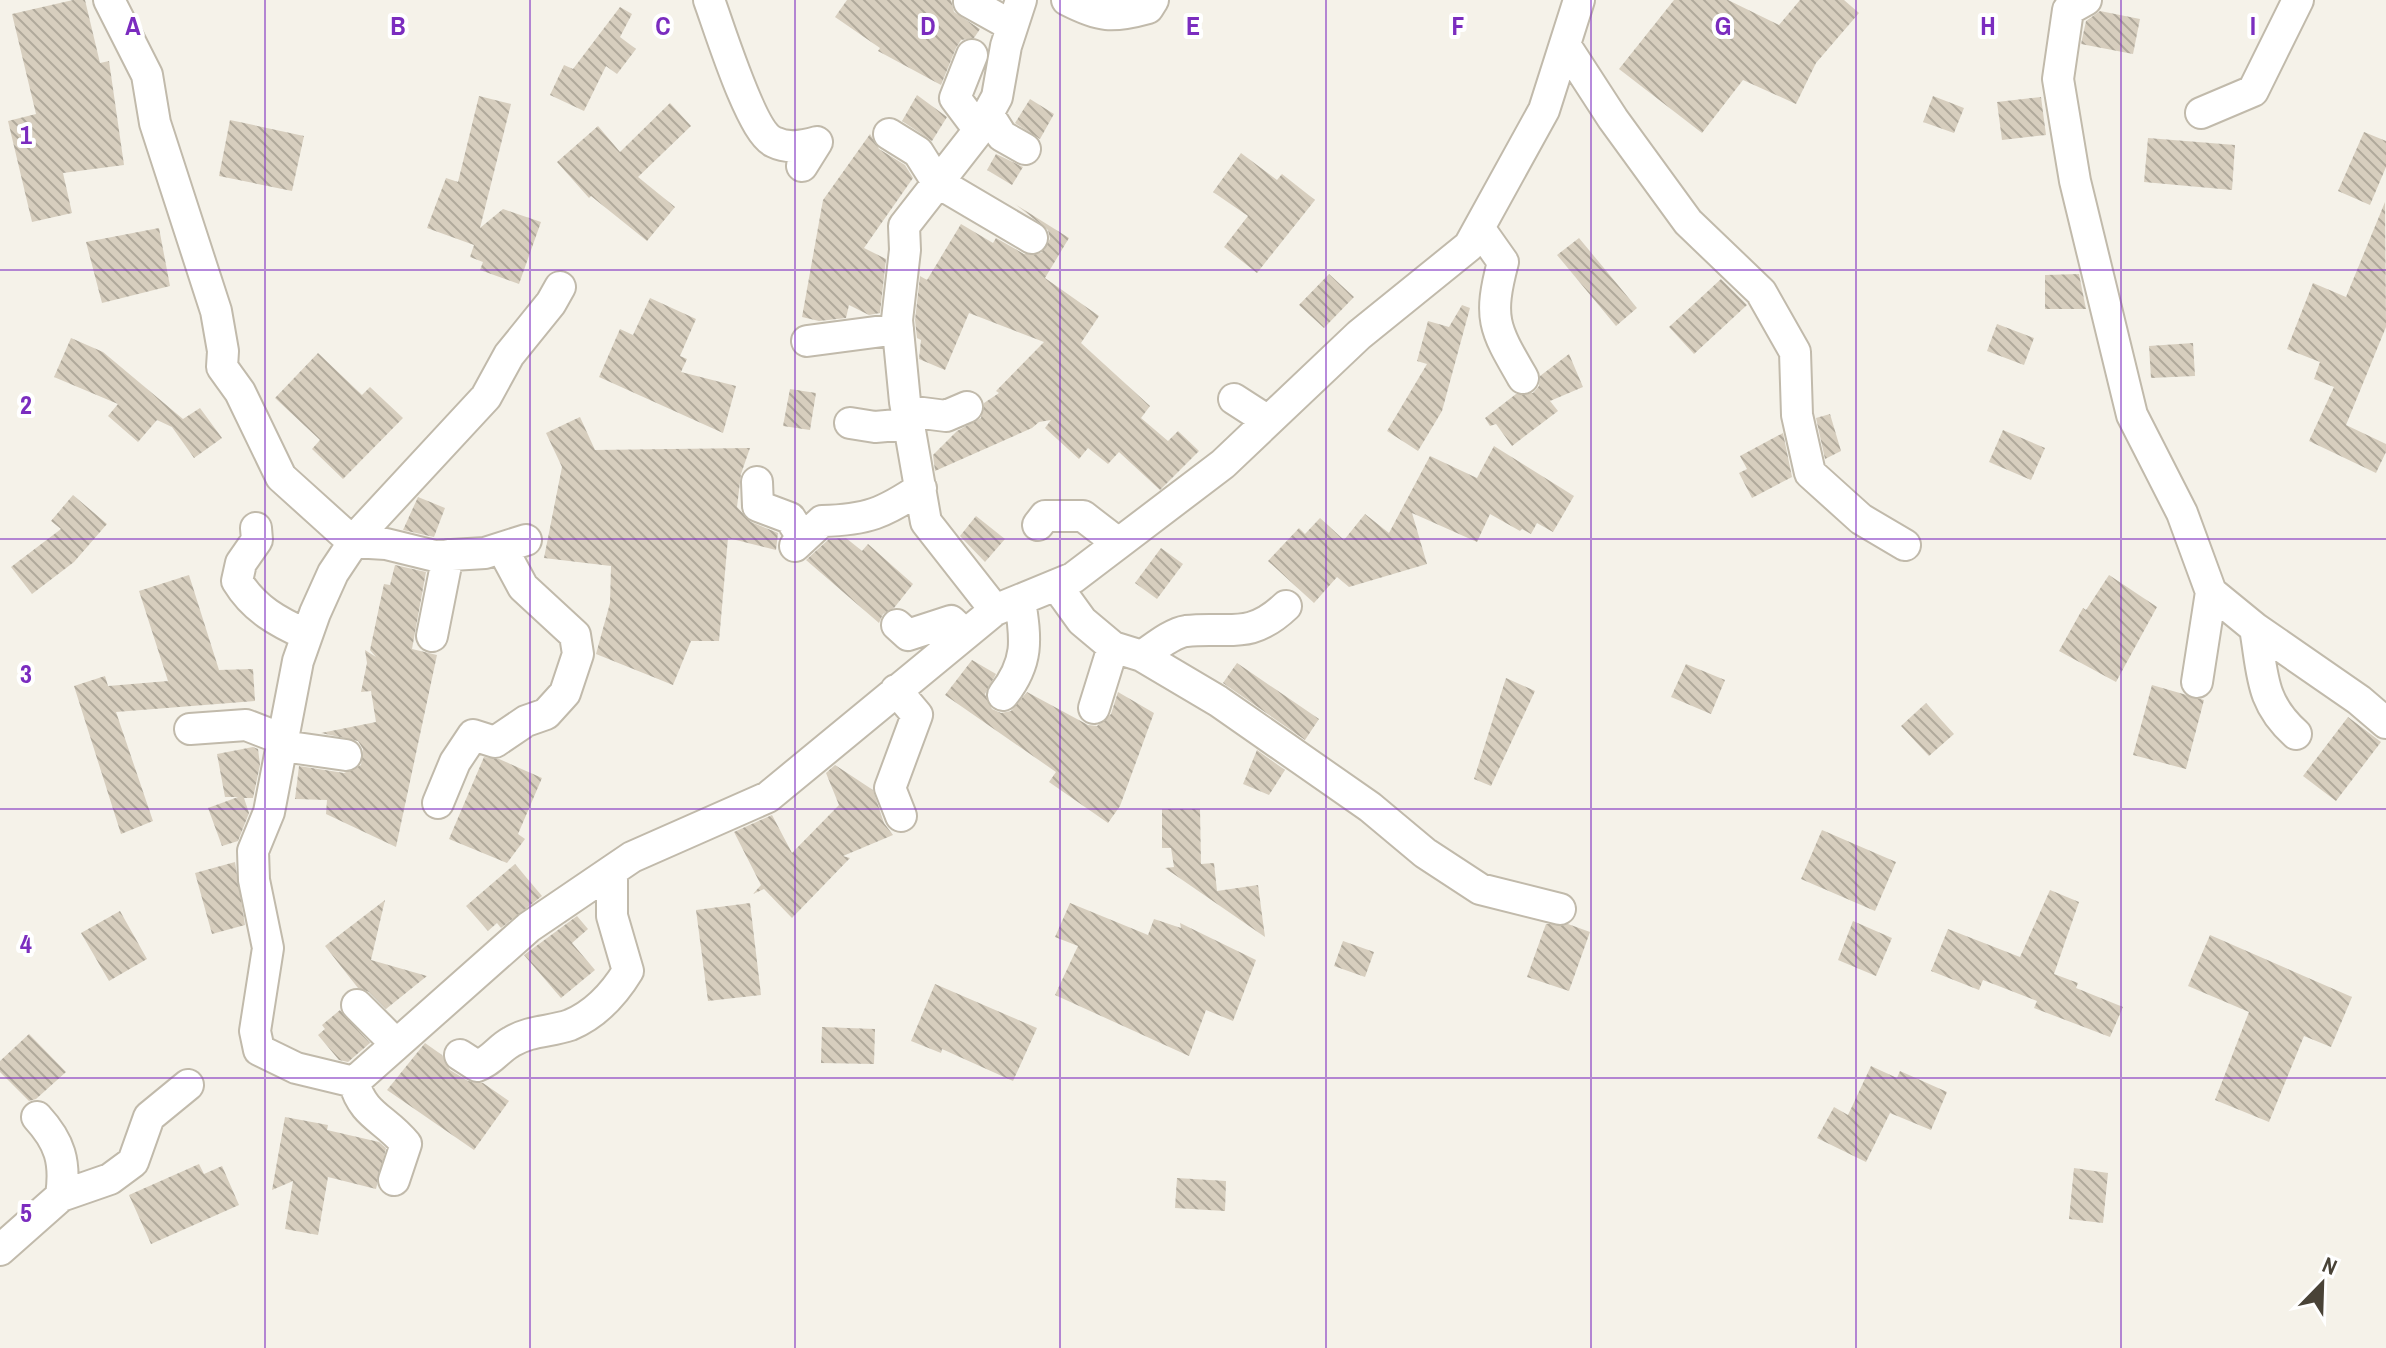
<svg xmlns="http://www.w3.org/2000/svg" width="2386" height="1348" font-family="'Archivo Narrow',sans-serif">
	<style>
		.building { fill: url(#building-back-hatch) }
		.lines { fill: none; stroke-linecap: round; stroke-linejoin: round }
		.minor-casing { stroke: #c1baab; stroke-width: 34 }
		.minor { stroke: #fff; stroke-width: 30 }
		.grid { fill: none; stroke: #7b2cbf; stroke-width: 2; stroke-opacity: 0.55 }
		.grid-label { font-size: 26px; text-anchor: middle; font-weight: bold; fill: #7b2cbf; stroke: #fff; stroke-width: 8; stroke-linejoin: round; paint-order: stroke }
	</style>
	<defs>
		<pattern id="building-back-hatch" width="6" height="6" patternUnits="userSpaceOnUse" patternTransform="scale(2)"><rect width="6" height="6" fill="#d7cebe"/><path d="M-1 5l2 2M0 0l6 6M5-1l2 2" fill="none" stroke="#b0a99b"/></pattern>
	</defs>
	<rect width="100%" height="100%" fill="#f5f2e9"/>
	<path class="building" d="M73 0H85L100 63 109 61 124 165 63 173 72 213 32 222 8 121 36 114 12 14Z
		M847 0H951L954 12 980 29 974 38 961 40 956 48 941 85 878 51 880 48 835 17Z
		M1674 0H1728L1779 25 1800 0H1844L1859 13 1816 63 1796 104 1743 80 1702 133 1619 69Z
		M620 7 632 14 620 37 636 49 617 74 606 66 584 111 550 95 564 65 573 69Z
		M2100 11 2140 19 2133 54 2081 44 2086 21Z
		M917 95 947 117 932 141 902 121Z
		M479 96 511 104 480 228 503 209 541 222 519 284 480 270 483 262 470 257 474 245 427 228 446 178 458 182Z
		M1933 96 1964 108 1954 133 1923 122Z
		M2041 97 2046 135 2002 140 1997 102Z
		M1030 99 1054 114 1040 139 1015 123Z
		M670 103 691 126 638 177 675 207 647 241 591 196 589 198 557 162 598 126 620 152Z
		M230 120 304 136 292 191 219 176Z
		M2364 132 2386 141V167L2370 205 2338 191Z
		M870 134 879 149 905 165 913 178 864 248 886 259 880 313 869 315 849 305 846 318 819 321 802 317 823 200Z
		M2148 138 2235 145 2232 190 2144 182Z
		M1241 153 1277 180 1282 174 1315 200 1257 273 1224 247 1248 216 1213 192Z
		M996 154 1023 167 1012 185 987 170Z
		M2385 202 2386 327 2346 425 2386 444V452L2376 473 2309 441 2334 387 2314 379 2320 362 2287 349 2313 283 2346 297Z
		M1015 204 1069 238 1045 278 1099 316 1081 343 1150 406 1141 418 1168 441 1178 431 1199 451 1160 490 1119 452 1108 464 1088 448 1079 459 1045 428 1051 420 1039 422 1032 428 935 471 933 455 957 431 981 418 984 403 999 393 996 391 1044 342 969 313 945 370 919 359 921 340 917 338 915 320 920 276 927 280 961 224 993 243 996 238 1024 254 1041 253 1050 239 1048 230Z
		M159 228 170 286 102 303 86 242Z
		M1579 238 1637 308 1616 326 1557 255Z
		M1329 274 1354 297 1324 328 1299 305Z
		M2079 274 2086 309H2045V275Z
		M1721 279 1747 305 1694 354 1669 327Z
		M650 298 696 319 680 356 687 359 681 372 736 386 723 433 599 377 620 329 633 335Z
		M1462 305 1470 308 1442 411 1418 451 1387 431 1427 364 1417 361 1428 321 1449 327Z
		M1997 324 2034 338 2024 365 1987 351Z
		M71 338 103 352 183 419 200 408 222 438 194 458 172 427 157 420 138 442 108 416 118 404 54 377Z
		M2193 343 2195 376 2151 378 2149 346Z
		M318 353 362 395 370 387 403 418 343 479 312 449 320 440 275 398Z
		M1569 354 1583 387 1550 401 1558 411 1512 446 1496 424 1490 426 1485 418 1516 394 1533 393 1539 386 1540 376Z
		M790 389 816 393 810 430 783 426Z
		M1830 414 1841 451 1825 459 1816 418Z
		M580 417 595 450 750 448 741 474 737 507 751 522 778 533 776 550 728 538 719 641H691L673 685 596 654 610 603 611 566 544 558 562 467 546 433Z
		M2003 430 2045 448 2031 480 1989 462Z
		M1783 433 1792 477 1752 498 1739 473 1747 469 1740 456Z
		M1494 446 1574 496 1553 532 1537 523 1531 534 1522 529 1520 531 1490 514 1477 542 1412 513 1427 564 1349 587 1337 577 1314 603 1268 561 1299 528 1305 534 1320 518 1344 540 1365 514 1389 533 1430 456 1477 478Z
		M73 495 107 524 74 562 32 594 11 567 61 529 51 521Z
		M418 497 445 508 434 537 403 530Z
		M976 516 1005 539 985 562 960 536Z
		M846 538 862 551 868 544 913 584 894 608 883 614 879 623 806 560 829 539Z
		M1161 548 1183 564 1157 599 1135 583Z
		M395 565 426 572 412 649 437 655 396 847 326 814 327 800 295 799 299 766 344 773 361 765 363 749 358 741 321 733 376 722 371 691 361 692 367 663 365 650 376 657 370 650 384 584 390 585Z
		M189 575 219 670 253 669 255 701 116 712 153 821 121 834 74 686 105 676 108 686 168 681 139 591Z
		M2109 575 2157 607 2116 682 2059 651 2083 608 2086 610Z
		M972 660 996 674 985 694 992 709 1001 713 1011 711 1027 692 1088 725 1097 726 1111 714 1118 692 1154 713 1120 806 1108 823 1049 782 1056 772 945 695Z
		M1237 663 1319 719 1305 740 1223 683Z
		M1686 664 1725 680 1711 714 1671 697Z
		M1506 678 1535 691 1491 786 1474 779Z
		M2152 685 2204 700 2186 769 2133 755Z
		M1926 703 1954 734 1929 756 1901 726Z
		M2348 717 2381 742 2336 801 2303 776Z
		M253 747 258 749 260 765 253 798H244L249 813 238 841 222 846 208 808 238 797H225L217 754Z
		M1257 750 1285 770 1269 795 1243 784Z
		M484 757 499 759 542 778 518 834 525 839 507 863 449 839Z
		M835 765 873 790 884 823 893 835 843 856 850 858 792 918 764 889 753 894 761 885 734 832 772 815 792 853 839 805 826 773Z
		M1162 809H1200L1201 864 1214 863 1217 891 1258 885 1265 937 1165 868 1174 867 1171 848H1162Z
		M1822 830 1896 862 1875 911 1801 879Z
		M235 862 245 925 212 934 195 873Z
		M515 864 542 896 501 928 497 923 488 931 466 906Z
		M2050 890 2079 902 2054 974 2078 983 2076 988 2123 1007 2110 1037 2034 1008 2037 1001 1983 980 1979 990 1931 971 1948 929 2020 957Z
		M385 900 371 960 427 976 386 1009 369 992 358 988 325 946Z
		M750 903 761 995 708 1001 696 910Z
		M1070 903 1148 935 1154 919 1181 928 1180 923 1256 960 1233 1021 1206 1010 1189 1056 1055 995 1078 946 1055 937Z
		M120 911 147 959 109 981 81 933Z
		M577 916 588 929 572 943 595 970 561 998 524 955Z
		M1853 921 1892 938 1876 976 1838 960Z
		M1546 924H1568L1590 932 1569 991 1527 977Z
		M2210 935 2352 997 2331 1047 2304 1036 2269 1122 2215 1100 2249 1012 2188 986Z
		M1343 941 1374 952 1365 977 1334 966Z
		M935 984 1037 1028 1013 1081 942 1049 941 1053 911 1041Z
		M340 1010 370 1043 348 1062 339 1060 318 1035 325 1029 322 1025Z
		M822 1027 875 1029 874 1064 821 1063Z
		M29 1034 66 1072 36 1099 29 1101 0 1072V1061Z
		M425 1043 442 1055 450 1070 468 1081 483 1083 509 1101 474 1150 387 1090Z
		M1871 1066 1897 1078 1900 1071 1947 1092 1931 1130 1890 1113 1866 1162 1817 1138 1834 1107 1848 1115Z
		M285 1117 328 1125 327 1130 379 1142 386 1148 376 1189 328 1177 318 1235 285 1229 293 1181 272 1190Z
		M199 1164 204 1174 222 1166 239 1205 151 1244 129 1195Z
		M2074 1168 2108 1173 2103 1223 2069 1219Z
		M1177 1178 1226 1181 1225 1211 1175 1208Z"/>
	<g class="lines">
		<defs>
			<path id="minor" d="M109 0 147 75 155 123 216 311 223 351 222 367 240 392 281 477 353 542 386 544 435 556 485 553 526 540
				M709 0C719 27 751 132 774 142 788 149 803 146 817 142L802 166
				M1067 0C1100 17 1112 18 1148 8L1153 0
				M2086 0 2068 10 2058 79 2075 181 2132 415 2182 513 2211 592 2255 628C2263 674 2260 702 2296 734
				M969 2 1012 26
				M1565 45 1613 119 1688 222 1761 292 1795 352 1797 415 1810 473 1861 519 1905 545
				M972 55 955 98 979 130
				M2201 113 2253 91 2298 0
				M988 114 1002 136 1025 149
				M889 134 918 152 937 182 1032 238
				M1479 228 1503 262C1488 319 1494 328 1523 378
				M560 287 551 303 509 355 486 397 359 534 333 573 315 613 298 661 269 812 253 851 254 880 268 948 255 1031 259 1050 296 1068 354 1082 529 927 632 857 768 797 995 610 1073 578 1223 464 1359 335 1469 246 1544 110 1579 0
				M807 341 898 329
				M1234 399 1268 421
				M907 411 946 416 967 407
				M850 423 875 427 909 424
				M757 482 758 506 790 518 802 537
				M1038 525 1045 516H1083L1118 543
				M256 528 257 540 241 563 237 581C254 609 278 622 307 635
				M795 546 822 521C867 520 884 513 921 488
				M1056 585 1082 621 1113 647 1094 708
				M995 610 926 522 905 402 897 320 905 250 904 226 979 130 997 97 1006 46 1021 0
				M897 625 908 635 951 621 965 634
				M2255 628 2359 700 2386 723
				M432 636 448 555
				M1113 647 1142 656 1218 701 1370 807 1425 853 1480 889 1560 909
				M1142 656C1154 648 1172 633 1186 631 1229 626 1249 641 1286 606
				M2197 682 2211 592
				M896 690 917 715 890 788 901 816
				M1003 695C1029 662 1026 640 1020 600
				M190 729 246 725 285 740
				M283 746 346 755
				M438 803 455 762 473 735 495 742 526 721 546 714 565 693 578 654 575 635 523 587 502 548
				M357 1005 396 1044
				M460 1055 477 1066C492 1061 498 1049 511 1042 531 1030 550 1032 570 1025 596 1014 614 994 628 971L612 916V871
				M354 1082C363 1116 385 1118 406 1144L394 1180
				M37 1117C60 1142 66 1162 61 1196
				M0 1250 61 1196 110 1179 133 1162 149 1117 188 1085"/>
		</defs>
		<use href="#minor" class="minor-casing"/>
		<use href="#minor" class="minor"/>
	</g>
	<path class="grid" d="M265 0V1348M530 0V1348M795 0V1348M1060 0V1348M1326 0V1348M1591 0V1348M1856 0V1348M2121 0V1348M0 270H2386M0 539H2386M0 809H2386M0 1078H2386"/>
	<g class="grid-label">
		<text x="133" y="35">A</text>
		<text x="398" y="35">B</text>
		<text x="663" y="35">C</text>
		<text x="928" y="35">D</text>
		<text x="1193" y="35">E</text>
		<text x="1458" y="35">F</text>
		<text x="1723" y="35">G</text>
		<text x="1988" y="35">H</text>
		<text x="2253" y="35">I</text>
		<text x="26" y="144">1</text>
		<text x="26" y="414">2</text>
		<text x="26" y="683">3</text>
		<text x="26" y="953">4</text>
		<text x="26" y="1222">5</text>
	</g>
	<g transform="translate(2322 1284) rotate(23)" stroke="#ffffff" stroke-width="6" paint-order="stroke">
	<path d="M0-6L14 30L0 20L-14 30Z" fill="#494337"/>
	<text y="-12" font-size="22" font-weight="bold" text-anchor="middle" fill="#494337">N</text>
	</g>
</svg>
